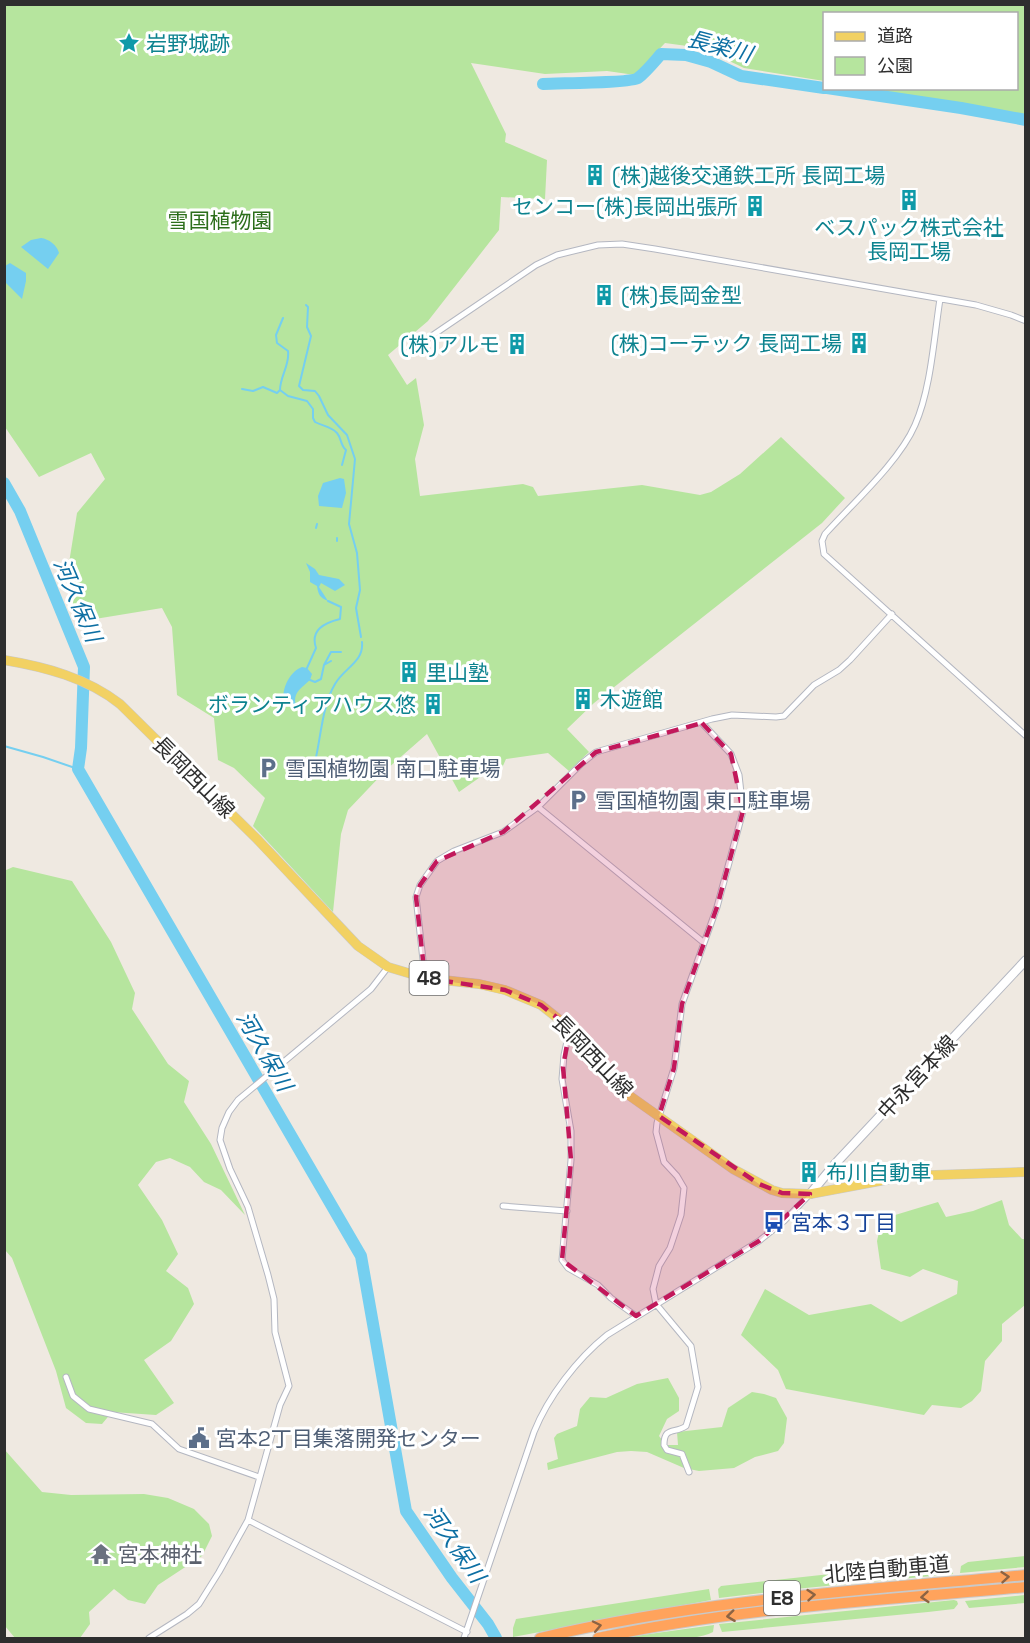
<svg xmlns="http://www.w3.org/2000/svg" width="1030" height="1643" font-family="'Space Grotesk','Noto Sans JP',sans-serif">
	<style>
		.green { fill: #b6e59e }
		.water { fill: #75cff0 }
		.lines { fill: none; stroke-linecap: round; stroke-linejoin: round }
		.stream { stroke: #75cff0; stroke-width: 2 }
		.river { stroke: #75cff0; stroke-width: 12 }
		.street-casing { stroke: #b4b7c1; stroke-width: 7 }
		.secondary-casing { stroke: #b4b7c1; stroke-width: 10 }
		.primary-casing { stroke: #c9c9c9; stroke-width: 10 }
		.highway-casing { stroke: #c9c9c9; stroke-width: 12 }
		.street { stroke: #fff; stroke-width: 5 }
		.secondary { stroke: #fff; stroke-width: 8 }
		.primary { stroke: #f2d163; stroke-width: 9 }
		.highway { stroke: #ffa35c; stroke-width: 10 }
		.oneway { stroke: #8c6343 }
		.marked { fill: #c2185b; fill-opacity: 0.2; stroke: #c2185b; stroke-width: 4.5; stroke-dasharray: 12 8; stroke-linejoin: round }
		.labels { text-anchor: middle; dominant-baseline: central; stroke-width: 6; stroke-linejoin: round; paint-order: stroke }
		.shield { fill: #fff; stroke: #6d6d6d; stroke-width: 1.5 }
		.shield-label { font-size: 20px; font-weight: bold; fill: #2e2e2e }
		.culture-label { font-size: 21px; fill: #0d838f; stroke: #fff; text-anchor: start }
		.park-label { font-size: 21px; fill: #2c6e1b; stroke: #fff }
		.service-label { font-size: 21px; fill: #4e5e75; stroke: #fff; text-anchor: start }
		.street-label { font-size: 21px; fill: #2e2e2e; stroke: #fff }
		.transit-label { font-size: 21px; fill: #164399; stroke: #fff; text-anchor: start }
		.worship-label { font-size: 21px; fill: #5b616d; stroke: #fff; text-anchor: start }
		.water-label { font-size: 22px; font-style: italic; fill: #0d6fa3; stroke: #fff }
	</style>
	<rect width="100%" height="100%" fill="#efe9e1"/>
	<path class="green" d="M4 5H1025V115L869 89 1016 88V14H824V81L744 68 702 48 665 43 635 75 607 71 545 74 471 63 506 134 505 142 547 160 545 199 501 197 499 230 428 321 388 355 407 385 416 378 424 425 415 459 420 496 523 484 533 487 538 496 642 485 700 495 711 492 740 474 781 437 845 498 822 523 594 703 567 729 589 752 569 771 548 753 506 759 498 777 486 773 459 792 427 734 387 769 348 810 341 834 333 912 253 826 265 798 234 768 218 760 214 718 177 695 172 627 162 608 95 619 69 605V563L77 513 105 479 91 453 39 477 5 427Z
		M13 867 72 881 111 942 135 993 132 1009 168 1064 189 1081 184 1102 211 1144 245 1215 221 1190 204 1182 190 1167 170 1158 156 1162 138 1185 162 1220 178 1254 166 1271 188 1288 194 1304 171 1341 144 1360 174 1403 156 1415 112 1412 102 1424 86 1423 66 1408 56 1371 12 1258 5 1250 4 871Z
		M1002 1200 1009 1225 1022 1239H1025V1305L1002 1324V1341L985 1361 981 1391 972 1401 961 1408 932 1405 924 1415 786 1389 778 1370 741 1335 765 1289 809 1315 871 1304 901 1322 957 1294 958 1281 923 1269 910 1277 881 1269 877 1241 882 1219 938 1202 946 1217 973 1211Z
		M668 1378 679 1398V1411L667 1419 659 1436 666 1445H678L677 1432 722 1427 728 1408 752 1392 764 1394 776 1398 787 1418 784 1443 778 1451 755 1457 734 1468 699 1471 684 1468 647 1452 631 1451 617 1452 548 1470 547 1463 558 1459 554 1438 557 1434 577 1426 580 1409 590 1397 606 1398 637 1384Z
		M4 1449 42 1492 71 1495 144 1494 168 1498 194 1509 209 1524 212 1536 202 1556 158 1585 145 1604 128 1600 114 1589 89 1612 90 1624 80 1638H15L5 1626Z
		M1025 1556V1567L960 1573 961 1566 968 1562Z
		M949 1565 953 1574 795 1589 719 1598 718 1589 721 1586 821 1575Z
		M709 1589 711 1600 513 1637V1628L516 1619Z
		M1025 1595V1603L969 1608 965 1601Z
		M954 1600 957 1601 958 1604 954 1609 928 1612 722 1632 719 1624Z
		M714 1625 713 1632C692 1643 647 1638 621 1638Z"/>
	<path class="water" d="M41 238C49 239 57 245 59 253L48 269 21 247 31 240Z
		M10 263 26 273V281L22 299 5 282V266Z
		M340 478 344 479 346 493 342 508 319 506 318 496 323 483Z
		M306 563 315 569 319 575 339 579 345 585 335 591 321 583 319 587 328 601C320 598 318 594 317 586L310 582V572Z
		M302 667 307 668 312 674 310 680C300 689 291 694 297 708L284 703C281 690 289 672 302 667Z"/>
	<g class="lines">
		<path class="stream" d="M306 305 308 307 307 327 311 336 299 386 303 390 315 391 319 396 328 415 347 435 355 459 349 524 357 553 360 590 356 608 361 637
			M283 318 276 335 277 343 288 351C290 365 280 376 280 390L288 396 307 401 313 409V418L315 422C322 426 331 426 337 433 342 439 340 445 346 450L342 465
			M242 389 253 391 263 387 277 393 280 390
			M316 528 317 524
			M337 538V541
			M324 665 331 652H341
			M307 668 316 648C310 630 324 623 340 619L341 607 328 601
			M310 680 315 682 321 679 324 665 331 661
			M4 746 43 757 78 769
			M315 762C321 737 322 706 335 684 344 668 364 662 362 642"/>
		<path class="river" d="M543 84C557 83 632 83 638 78 646 72 654 62 661 54L686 55 711 62 741 76 824 88
			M827 88 961 108 1026 120
			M4 483 20 511 84 667 81 748 78 769 361 1256 406 1511 452 1578 488 1624 496 1638"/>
		<defs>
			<path id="street" d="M940 299C934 337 931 389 915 425 899 462 853 503 825 534L822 541 824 554 1026 736
				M408 352 536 265 557 255 598 245 622 244 655 249 976 305 1011 315 1026 321
				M538 807 703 942
				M425 978 416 897 420 885 437 861 454 851 503 832 538 807 581 764 596 752 712 719 732 715 776 717 784 716 814 685 839 670 850 660 892 614
				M570 1028 564 1055 562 1079 571 1131V1160L562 1260 568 1268 598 1285 611 1298 636 1316
				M503 1206 567 1211
				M66 1377 73 1396 89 1409 152 1424 179 1449 259 1477
				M689 1472 682 1454 667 1450 664 1445C664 1426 675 1434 686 1426L698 1387 691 1346 656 1304 653 1289 659 1266 670 1248 681 1215 684 1188 677 1176 664 1162 656 1132 657 1123 674 1068 682 1004 717 907 743 811 739 775 731 754 702 723
				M248 1520 467 1632
				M149 1638 187 1614 199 1604 219 1572 248 1520 280 1405 289 1386 275 1332 274 1299 268 1275 248 1207 230 1169 220 1140 222 1128 229 1112 238 1100 371 989 388 967
				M464 1638 534 1432C548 1397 577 1359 607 1335L759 1241 784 1221 810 1194"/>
			<path id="secondary" d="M810 1194 835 1164 1026 960"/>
			<path id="primary" d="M4 660C46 667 87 678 120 704L257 839 358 946 388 967 425 978 479 984 505 990 541 1005 570 1028 590 1048 630 1096 733 1169 772 1190 782 1193 810 1194 906 1176 1026 1172"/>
			<path id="highway" d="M540 1638C699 1600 863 1590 1026 1575
				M598 1638C738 1608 883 1600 1026 1587"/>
		</defs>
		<use href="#street" class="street-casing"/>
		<use href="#secondary" class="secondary-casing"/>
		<use href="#primary" class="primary-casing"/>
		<use href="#highway" class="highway-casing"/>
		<use href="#street" class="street"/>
		<use href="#secondary" class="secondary"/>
		<use href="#primary" class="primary"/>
		<use href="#highway" class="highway"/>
	</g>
	<defs><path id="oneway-chevron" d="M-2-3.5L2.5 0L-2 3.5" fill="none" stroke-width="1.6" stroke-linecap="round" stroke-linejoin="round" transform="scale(1.5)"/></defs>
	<g class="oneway">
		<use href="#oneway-chevron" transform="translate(1005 1577) rotate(-5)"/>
		<use href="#oneway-chevron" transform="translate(811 1595) rotate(-5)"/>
		<use href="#oneway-chevron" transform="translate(925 1597) rotate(175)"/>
		<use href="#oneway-chevron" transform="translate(731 1616) rotate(173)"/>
		<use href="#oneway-chevron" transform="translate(597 1626) rotate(-12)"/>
	</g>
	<path class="marked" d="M702 723 731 754 743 811 717 907 682 1004 674 1068 659 1116 759 1184 782 1193 810 1194 759 1241 636 1316 562 1260 571 1160 563 1067 570 1028 541 1005 505 990 425 978 416 897 420 885 437 861 503 832 596 752Z"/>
	<defs>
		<symbol id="sight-bare" viewBox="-9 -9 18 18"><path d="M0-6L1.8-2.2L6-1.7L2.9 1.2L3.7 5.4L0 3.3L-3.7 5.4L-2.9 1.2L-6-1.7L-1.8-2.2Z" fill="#0f9aa8" stroke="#fff" stroke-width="2.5" paint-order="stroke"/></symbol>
		<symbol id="building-bare" viewBox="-9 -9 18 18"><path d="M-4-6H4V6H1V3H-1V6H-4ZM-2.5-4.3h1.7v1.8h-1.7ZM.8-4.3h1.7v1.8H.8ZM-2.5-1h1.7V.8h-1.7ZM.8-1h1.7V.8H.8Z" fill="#0f9aa8" stroke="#fff" stroke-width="2.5" paint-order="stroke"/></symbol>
		<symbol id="parking-bare" viewBox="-9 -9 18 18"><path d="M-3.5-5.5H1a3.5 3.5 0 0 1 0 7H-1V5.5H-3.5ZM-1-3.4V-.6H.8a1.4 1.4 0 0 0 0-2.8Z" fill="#5c6f8a" stroke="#fff" stroke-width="2.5" paint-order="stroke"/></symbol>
		<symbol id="bus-bare" viewBox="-9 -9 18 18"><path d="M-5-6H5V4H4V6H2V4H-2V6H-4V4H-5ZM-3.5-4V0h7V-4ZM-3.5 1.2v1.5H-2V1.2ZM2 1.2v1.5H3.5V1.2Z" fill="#1a4fb4" stroke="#fff" stroke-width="2.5" paint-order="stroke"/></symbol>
		<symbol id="civic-bare" viewBox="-9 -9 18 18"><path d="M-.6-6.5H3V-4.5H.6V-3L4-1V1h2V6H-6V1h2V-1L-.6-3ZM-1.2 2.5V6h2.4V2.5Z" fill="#5c6f8a" stroke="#fff" stroke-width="2.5" paint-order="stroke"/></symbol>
		<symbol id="temple-bare" viewBox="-9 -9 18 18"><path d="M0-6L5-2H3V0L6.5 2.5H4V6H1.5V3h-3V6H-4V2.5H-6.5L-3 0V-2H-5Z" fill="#6b7280" stroke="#fff" stroke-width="2.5" paint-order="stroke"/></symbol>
	</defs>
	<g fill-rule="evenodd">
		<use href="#sight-bare" x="114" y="28" width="30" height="30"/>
		<use href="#building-bare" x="580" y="160" width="30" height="30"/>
		<use href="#building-bare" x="894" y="185" width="30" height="30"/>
		<use href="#building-bare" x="740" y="191" width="30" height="30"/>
		<use href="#building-bare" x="589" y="280" width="30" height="30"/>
		<use href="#building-bare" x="844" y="328" width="30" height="30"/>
		<use href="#building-bare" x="502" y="329" width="30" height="30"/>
		<use href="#building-bare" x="394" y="657" width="30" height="30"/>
		<use href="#building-bare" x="568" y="684" width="30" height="30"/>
		<use href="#building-bare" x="418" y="689" width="30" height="30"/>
		<use href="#parking-bare" x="253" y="753" width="30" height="30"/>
		<use href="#parking-bare" x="563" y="785" width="30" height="30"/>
		<use href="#building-bare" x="794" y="1157" width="30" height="30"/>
		<use href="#bus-bare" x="759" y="1207" width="30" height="30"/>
		<use href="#civic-bare" x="184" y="1423" width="30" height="30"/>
		<use href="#temple-bare" x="86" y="1539" width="30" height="30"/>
	</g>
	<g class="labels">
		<g class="shield">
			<rect x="409.5" y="961" width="39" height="34" rx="4.5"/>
			<rect x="764" y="1581" width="36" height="34" rx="4.5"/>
		</g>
		<g class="shield-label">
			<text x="429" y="978">48</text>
			<text x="782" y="1598">E8</text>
		</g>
		<g class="culture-label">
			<text x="146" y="43">岩野城跡</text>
			<text x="612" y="175">(株)越後交通鉄工所 長岡工場</text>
			<text x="738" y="206" text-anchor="end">センコー(株)長岡出張所</text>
			<text x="909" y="227" text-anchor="middle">ベスパック株式会社<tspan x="909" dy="24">長岡工場</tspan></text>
			<text x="621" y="295">(株)長岡金型</text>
			<text x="842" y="343" text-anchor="end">(株)コーテック 長岡工場</text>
			<text x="500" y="344" text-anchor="end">(株)アルモ</text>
			<text x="426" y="672">里山塾</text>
			<text x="600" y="699">木遊館</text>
			<text x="416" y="704" text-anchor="end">ボランティアハウス悠</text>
			<text x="826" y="1172">布川自動車</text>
		</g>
		<g class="park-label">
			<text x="220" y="220">雪国植物園</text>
		</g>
		<g class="service-label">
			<text x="285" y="768">雪国植物園 南口駐車場</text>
			<text x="595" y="800">雪国植物園 東口駐車場</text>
			<text x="216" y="1438">宮本2丁目集落開発センター</text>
		</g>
		<g class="street-label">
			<text transform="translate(194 777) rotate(45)">長岡西山線</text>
			<text transform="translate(593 1056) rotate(46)">長岡西山線</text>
			<text transform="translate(917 1077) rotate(-47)">中永宮本線</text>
			<text transform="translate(887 1569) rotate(-5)">北陸自動車道</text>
		</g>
		<g class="transit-label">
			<text x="791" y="1222">宮本３丁目</text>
		</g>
		<g class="worship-label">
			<text x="118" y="1554">宮本神社</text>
		</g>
		<g class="water-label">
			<text transform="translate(720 46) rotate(15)">長楽川</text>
			<text transform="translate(78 600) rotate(67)">河久保川</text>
			<text transform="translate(265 1051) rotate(60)">河久保川</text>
			<text transform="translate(455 1544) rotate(55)">河久保川</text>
		</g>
	</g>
	<rect width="1030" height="1643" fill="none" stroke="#2e2e2e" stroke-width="12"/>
	<rect x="823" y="12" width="195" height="78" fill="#ffffff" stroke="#ababab" stroke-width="1.5"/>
	<rect x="835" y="32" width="30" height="9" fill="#f2d163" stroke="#ababab" stroke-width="1.5"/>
	<text x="877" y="42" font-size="18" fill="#2e2e2e">道路</text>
	<rect x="835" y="57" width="30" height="18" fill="#b6e59e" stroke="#ababab" stroke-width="1.5"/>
	<text x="877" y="72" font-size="18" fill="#2e2e2e">公園</text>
</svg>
